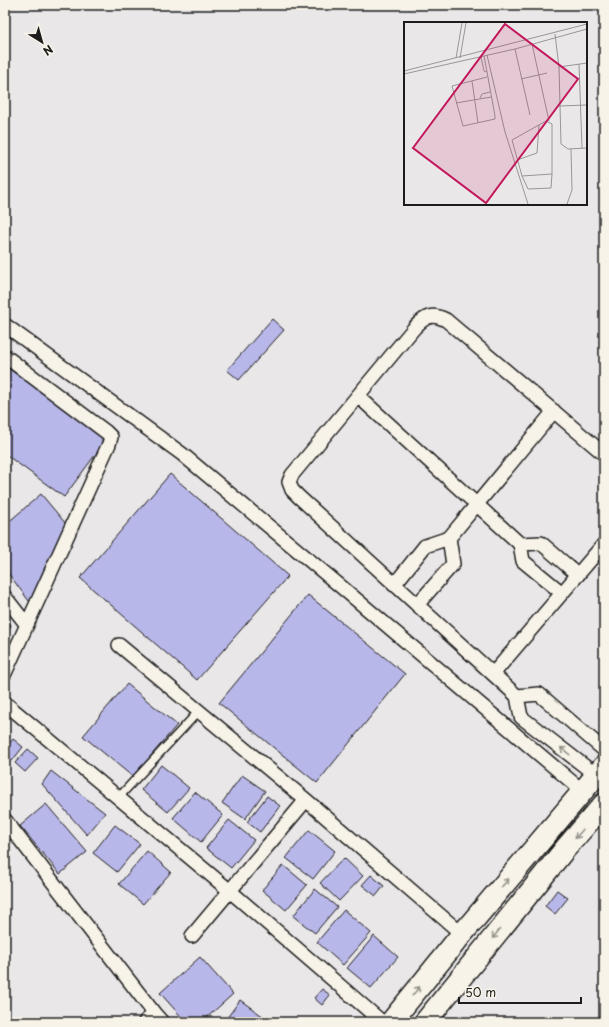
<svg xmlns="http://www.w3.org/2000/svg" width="609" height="1027" font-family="'Playpen Sans',sans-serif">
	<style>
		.building { fill: #b8b7e9; stroke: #1c1c1c }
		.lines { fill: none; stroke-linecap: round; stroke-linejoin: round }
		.service-casing { stroke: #1c1c1c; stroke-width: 10 }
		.minor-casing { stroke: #1c1c1c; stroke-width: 16 }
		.primary-casing { stroke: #1c1c1c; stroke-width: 24 }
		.service { stroke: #f7f3e8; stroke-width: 7 }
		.minor { stroke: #f7f3e8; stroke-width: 13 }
		.primary { stroke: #f7f3e8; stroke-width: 21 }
		.oneway { stroke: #94928c }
		.inset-road { fill: none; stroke: #989696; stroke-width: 1 }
		.view { fill: #c2185b; fill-opacity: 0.15; stroke: #c2185b; stroke-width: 2 }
		.inset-edge { fill: none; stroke: #1c1c1c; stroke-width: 2 }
	</style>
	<rect width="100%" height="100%" fill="#eae7e8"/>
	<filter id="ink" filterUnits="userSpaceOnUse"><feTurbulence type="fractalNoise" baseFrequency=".025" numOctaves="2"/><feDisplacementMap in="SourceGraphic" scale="8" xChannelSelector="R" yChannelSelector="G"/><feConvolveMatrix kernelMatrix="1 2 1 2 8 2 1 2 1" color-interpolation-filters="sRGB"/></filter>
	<g filter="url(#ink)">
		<path class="building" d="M272 319 284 330 239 380 227 370Z
			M5 366 107 439 64 497 5 454Z
			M170 474 288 576 197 680 80 578Z
			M41 494 66 524 32 605 5 569V525Z
			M308 595 405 674 317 783 219 703Z
			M5 618 11 625 5 638Z
			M127 684 177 725 133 777 83 736Z
			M13 739 23 747 12 761 5 756V749Z
			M28 749 38 758 25 772 15 763Z
			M161 765 189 788 168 812 141 790Z
			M51 771 105 813 87 835 42 784Z
			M242 775 265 791 245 819 222 803Z
			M195 792 223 815 201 842 173 818Z
			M267 796 280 806 260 832 247 822Z
			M46 804 87 852 60 874 20 826Z
			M229 820 254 840 231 868 206 848Z
			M115 825 140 844 117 872 93 853Z
			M309 830 335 851 313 879 286 858Z
			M147 851 171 872 143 904 119 884Z
			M344 858 363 876 339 901 320 883Z
			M283 865 307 885 286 910 262 890Z
			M371 875 384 886 376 896 362 885Z
			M315 889 337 907 315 933 293 916Z
			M557 890 568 898 555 914 545 906Z
			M344 910 371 933 343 965 317 942Z
			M374 936 398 957 371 988 347 968Z
			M200 957 233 994 202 1022H186L160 993Z
			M322 989 330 995 322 1005 314 998Z
			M240 1000 271 1022H224Z"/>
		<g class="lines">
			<defs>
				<path id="service" d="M118 798 199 711"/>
				<path id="minor" d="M5 325 182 454 345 590 579 788 584 790
					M5 356 106 432 111 437 109 444 5 673
					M358 396 520 544 523 561 562 593
					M520 544 541 543 578 575
					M394 585 425 546 449 538 554 411
					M5 597 27 625
					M417 605 453 564 449 538
					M119 645 306 800 462 934
					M493 674 604 544
					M517 696 299 497 292 490 289 482 292 475 415 327C426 316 432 313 446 320L604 454
					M5 703 230 891 382 1022
					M596 775 521 717 517 696 539 694 604 750
					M5 820 154 1013
					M192 936 306 800
					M145 1022 154 1013 162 1022"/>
				<path id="primary" d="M391 1022 462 934 604 766
					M425 1022 565 849 604 804"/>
			</defs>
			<use href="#service" class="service-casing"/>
			<use href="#minor" class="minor-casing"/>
			<use href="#primary" class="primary-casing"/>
			<use href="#service" class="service"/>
			<use href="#minor" class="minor"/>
			<use href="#primary" class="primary"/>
		</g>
		<defs><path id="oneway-shaft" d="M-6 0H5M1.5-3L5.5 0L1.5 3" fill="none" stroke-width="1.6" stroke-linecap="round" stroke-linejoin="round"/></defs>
		<g class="oneway">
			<use href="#oneway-shaft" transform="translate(565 751) rotate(-142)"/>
			<use href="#oneway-shaft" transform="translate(579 834) rotate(131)"/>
			<use href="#oneway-shaft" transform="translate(505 883) rotate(-50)"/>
			<use href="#oneway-shaft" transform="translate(496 934) rotate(129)"/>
			<use href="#oneway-shaft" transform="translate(416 991) rotate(-51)"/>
		</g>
	</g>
	<g transform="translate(404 22)">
		<rect width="183" height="183" fill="#eae7e8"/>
		<path class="inset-road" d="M151 12 155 45 183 41M128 22 145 99M111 27 126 93M83 33 101 110 124 182M77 35 80 49 83 50 80 34M52 36 58 1M56 36 62 1M175 42 178 126M155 45 157 122 164 127 183 126M0 49 183 2M83 50 91 94V97L59 104 48 64 83 55M0 52 111 27 183 7M117 57 143 51M68 59 74 101M76 76 78 72 86 70M52 81 87 75M155 84 183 83M142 99 148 102V152L118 154 108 118ZM113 138 133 131 135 103M118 154 124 167 147 166 148 152M163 182 168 168 167 127"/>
		<path class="view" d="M101 2 174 57 82 181 9 126Z"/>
		<rect width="183" height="183" class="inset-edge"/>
	</g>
	<rect width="609" height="1027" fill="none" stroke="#f7f3e8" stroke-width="20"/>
	<rect x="10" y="10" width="589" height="1007" fill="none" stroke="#1c1c1c" stroke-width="1.5" filter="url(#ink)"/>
	<g transform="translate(42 42) rotate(143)" stroke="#f7f3e8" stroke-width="3" paint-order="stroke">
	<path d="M0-3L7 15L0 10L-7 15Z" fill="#1c1c1c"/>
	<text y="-6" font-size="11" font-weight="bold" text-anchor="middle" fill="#1c1c1c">N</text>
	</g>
	<path d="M459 997v6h122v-6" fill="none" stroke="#1c1c1c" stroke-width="2"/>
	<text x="465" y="997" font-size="12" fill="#1c1c1c" stroke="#f7f3e8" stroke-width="3" paint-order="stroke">50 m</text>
</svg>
